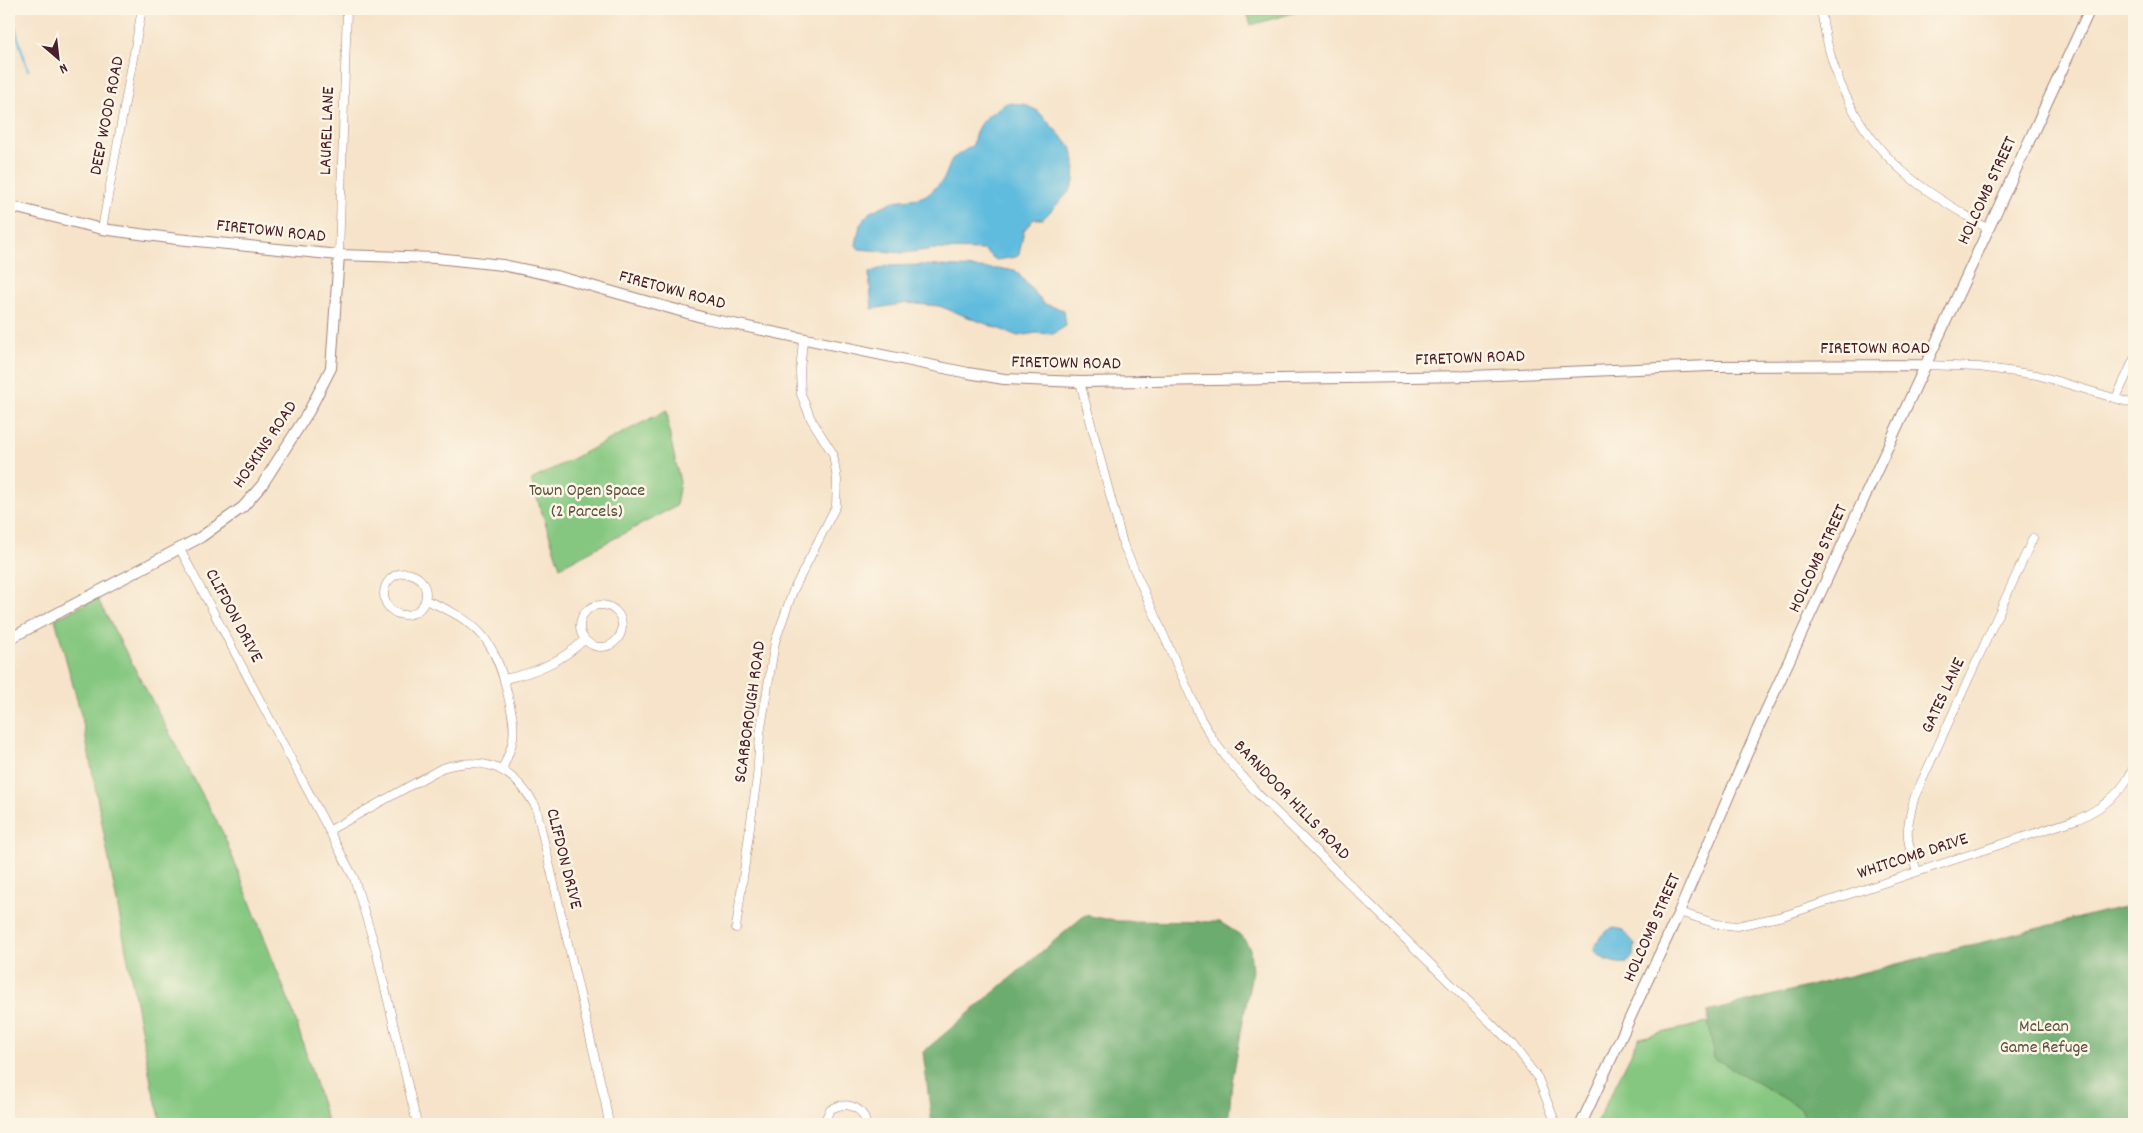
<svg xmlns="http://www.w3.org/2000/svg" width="2143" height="1133" font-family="Dekko,sans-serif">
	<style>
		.green { fill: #85c780; stroke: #687356 }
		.forest { fill: #6cac6e; stroke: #5b664c }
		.water { fill: #61bcde; stroke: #566e84 }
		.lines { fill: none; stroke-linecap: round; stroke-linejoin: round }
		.stream { stroke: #61bcde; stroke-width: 2.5 }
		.minor-casing { stroke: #a0817a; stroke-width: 9 }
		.tertiary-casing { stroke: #a0817a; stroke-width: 12 }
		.minor { stroke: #fff; stroke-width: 8 }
		.tertiary { stroke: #fff; stroke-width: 10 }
		.labels { text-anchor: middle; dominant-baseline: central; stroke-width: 5; stroke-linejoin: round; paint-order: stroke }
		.street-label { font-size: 18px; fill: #4a1f2b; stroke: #fcf5e5 }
		.park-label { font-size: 18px; fill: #5c5144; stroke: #fcf5e5 }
	</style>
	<rect width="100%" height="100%" fill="#fcf5e5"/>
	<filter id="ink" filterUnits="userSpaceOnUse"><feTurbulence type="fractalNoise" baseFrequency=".02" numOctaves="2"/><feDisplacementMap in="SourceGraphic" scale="10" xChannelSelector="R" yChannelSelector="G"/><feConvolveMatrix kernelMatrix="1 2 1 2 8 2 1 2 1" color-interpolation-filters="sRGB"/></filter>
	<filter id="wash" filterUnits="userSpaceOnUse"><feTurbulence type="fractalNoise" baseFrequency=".0096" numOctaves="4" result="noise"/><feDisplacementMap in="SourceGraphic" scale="20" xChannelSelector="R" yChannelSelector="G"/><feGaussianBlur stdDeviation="1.12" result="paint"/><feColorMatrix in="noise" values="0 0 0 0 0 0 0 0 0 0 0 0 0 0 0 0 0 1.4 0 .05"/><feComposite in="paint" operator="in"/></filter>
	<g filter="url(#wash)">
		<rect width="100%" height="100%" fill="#f6e3c9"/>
		<path class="green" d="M1246 9H1307L1251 25Z
			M667 410 670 437 680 482 676 506 560 567 531 480Z
			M97 598 223 833 292 1009 328 1124H162L152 1087 82 718 55 619Z
			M2134 929V1124H1596L1639 1038Z"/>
		<path class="forest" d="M2134 904V1124H1807L1801 1108 1714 1058 1707 1012Z
			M1085 915 1116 921 1220 922 1242 936 1250 949 1252 972 1232 1082 1228 1124H932L923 1052Z"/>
		<path class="water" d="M1007 103 1023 104 1038 111 1071 147 1075 161 1074 181 1070 191 1043 219H1034L1024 230 1019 254 1016 257 996 260 984 250 935 249 904 253 859 249 856 245 860 225 870 212 894 201 919 198 929 194 944 179 952 159 973 145C977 120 987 116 1007 103Z
			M921 265 1015 270 1044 304 1064 310 1066 326 1053 334 1036 333 1018 336 939 306 907 303 872 309 869 273 886 266Z
			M1615 928 1623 930 1635 944 1634 955 1627 963C1616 965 1599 959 1594 949 1599 938 1603 930 1615 928Z"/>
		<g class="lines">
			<path class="stream" d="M9 9 28 70"/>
		</g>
	</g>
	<g filter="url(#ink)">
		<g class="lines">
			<defs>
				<path id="minor" d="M1821 9C1830 76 1858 136 1912 179 1935 198 1963 213 1988 229
					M102 229 142 9
					M339 255 347 9
					M1926 365 1979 367 2037 375 2134 404
					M1080 382 1123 544 1201 719 1214 741 1229 761 1257 793 1512 1044 1538 1078 1556 1124
					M2116 398 2134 359
					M180 549 354 878 376 950 417 1124
					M384 594a21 21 0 1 1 42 0a21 21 0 1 1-42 0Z
					M425 600C479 621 495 640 508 696 511 710 515 724 513 738 512 749 505 761 502 771
					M580 626a21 21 0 1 1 42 0a21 21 0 1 1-42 0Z
					M504 679C535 673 561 662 584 640
					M330 830 442 768C485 755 514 768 536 807L605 1101 609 1124
					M1917 871C1905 838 1905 830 1915 796L2033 538
					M1679 912 1717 924 1737 926 1783 916 2078 819C2103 808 2124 792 2134 766
					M736 928 757 777 760 734 775 642 793 591 836 506 837 480 833 454 811 419 801 394 800 371 803 340
					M823 1124 830 1110C844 1101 863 1105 866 1124"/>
				<path id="tertiary" d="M9 206 102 229 177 239 339 255 436 258 502 265 560 277 705 318 968 373 1004 379 1080 382 1471 376 1709 366 1926 365
					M9 639 201 537 243 507 262 485 309 411 331 368 339 255
					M1581 1124 1679 912 1757 730 2090 9"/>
			</defs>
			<use href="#minor" class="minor-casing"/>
			<use href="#tertiary" class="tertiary-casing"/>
			<use href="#minor" class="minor"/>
			<use href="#tertiary" class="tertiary"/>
		</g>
	</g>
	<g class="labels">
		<g class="street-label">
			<text transform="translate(108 116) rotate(-79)">DEEP WOOD ROAD</text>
			<text transform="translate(328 131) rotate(-88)">LAUREL LANE</text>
			<text transform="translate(1988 191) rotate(-65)">HOLCOMB STREET</text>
			<text transform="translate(271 232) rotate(6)">FIRETOWN ROAD</text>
			<text transform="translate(672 291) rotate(15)">FIRETOWN ROAD</text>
			<text x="1875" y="349">FIRETOWN ROAD</text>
			<text transform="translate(1470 359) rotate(-2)">FIRETOWN ROAD</text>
			<text transform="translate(1066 364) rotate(1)">FIRETOWN ROAD</text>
			<text transform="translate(266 445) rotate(-56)">HOSKINS ROAD</text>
			<text transform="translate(1819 559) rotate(-65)">HOLCOMB STREET</text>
			<text transform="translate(233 616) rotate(62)">CLIFDON DRIVE</text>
			<text transform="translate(1944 696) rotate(-65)">GATES LANE</text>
			<text transform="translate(751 712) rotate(-82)">SCARBOROUGH ROAD</text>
			<text transform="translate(1291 801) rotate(46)">BARNDOOR HILLS ROAD</text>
			<text transform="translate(1913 857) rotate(-18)">WHITCOMB DRIVE</text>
			<text transform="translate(563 859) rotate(76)">CLIFDON DRIVE</text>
			<text transform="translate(1653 928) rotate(-66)">HOLCOMB STREET</text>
		</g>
		<g class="park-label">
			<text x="587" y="491">Town Open Space<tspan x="587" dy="21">(2 Parcels)</tspan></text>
			<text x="2044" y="1027">McLean<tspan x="2044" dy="21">Game Refuge</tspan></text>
		</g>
	</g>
	<rect width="2143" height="1133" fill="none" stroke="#fcf5e5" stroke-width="30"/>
	<g transform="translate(58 58) rotate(152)" stroke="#fcf5e5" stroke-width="4" paint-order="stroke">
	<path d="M0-4L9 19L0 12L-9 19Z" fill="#4a1f2b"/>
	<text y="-8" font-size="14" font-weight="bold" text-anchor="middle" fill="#4a1f2b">N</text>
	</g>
</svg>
